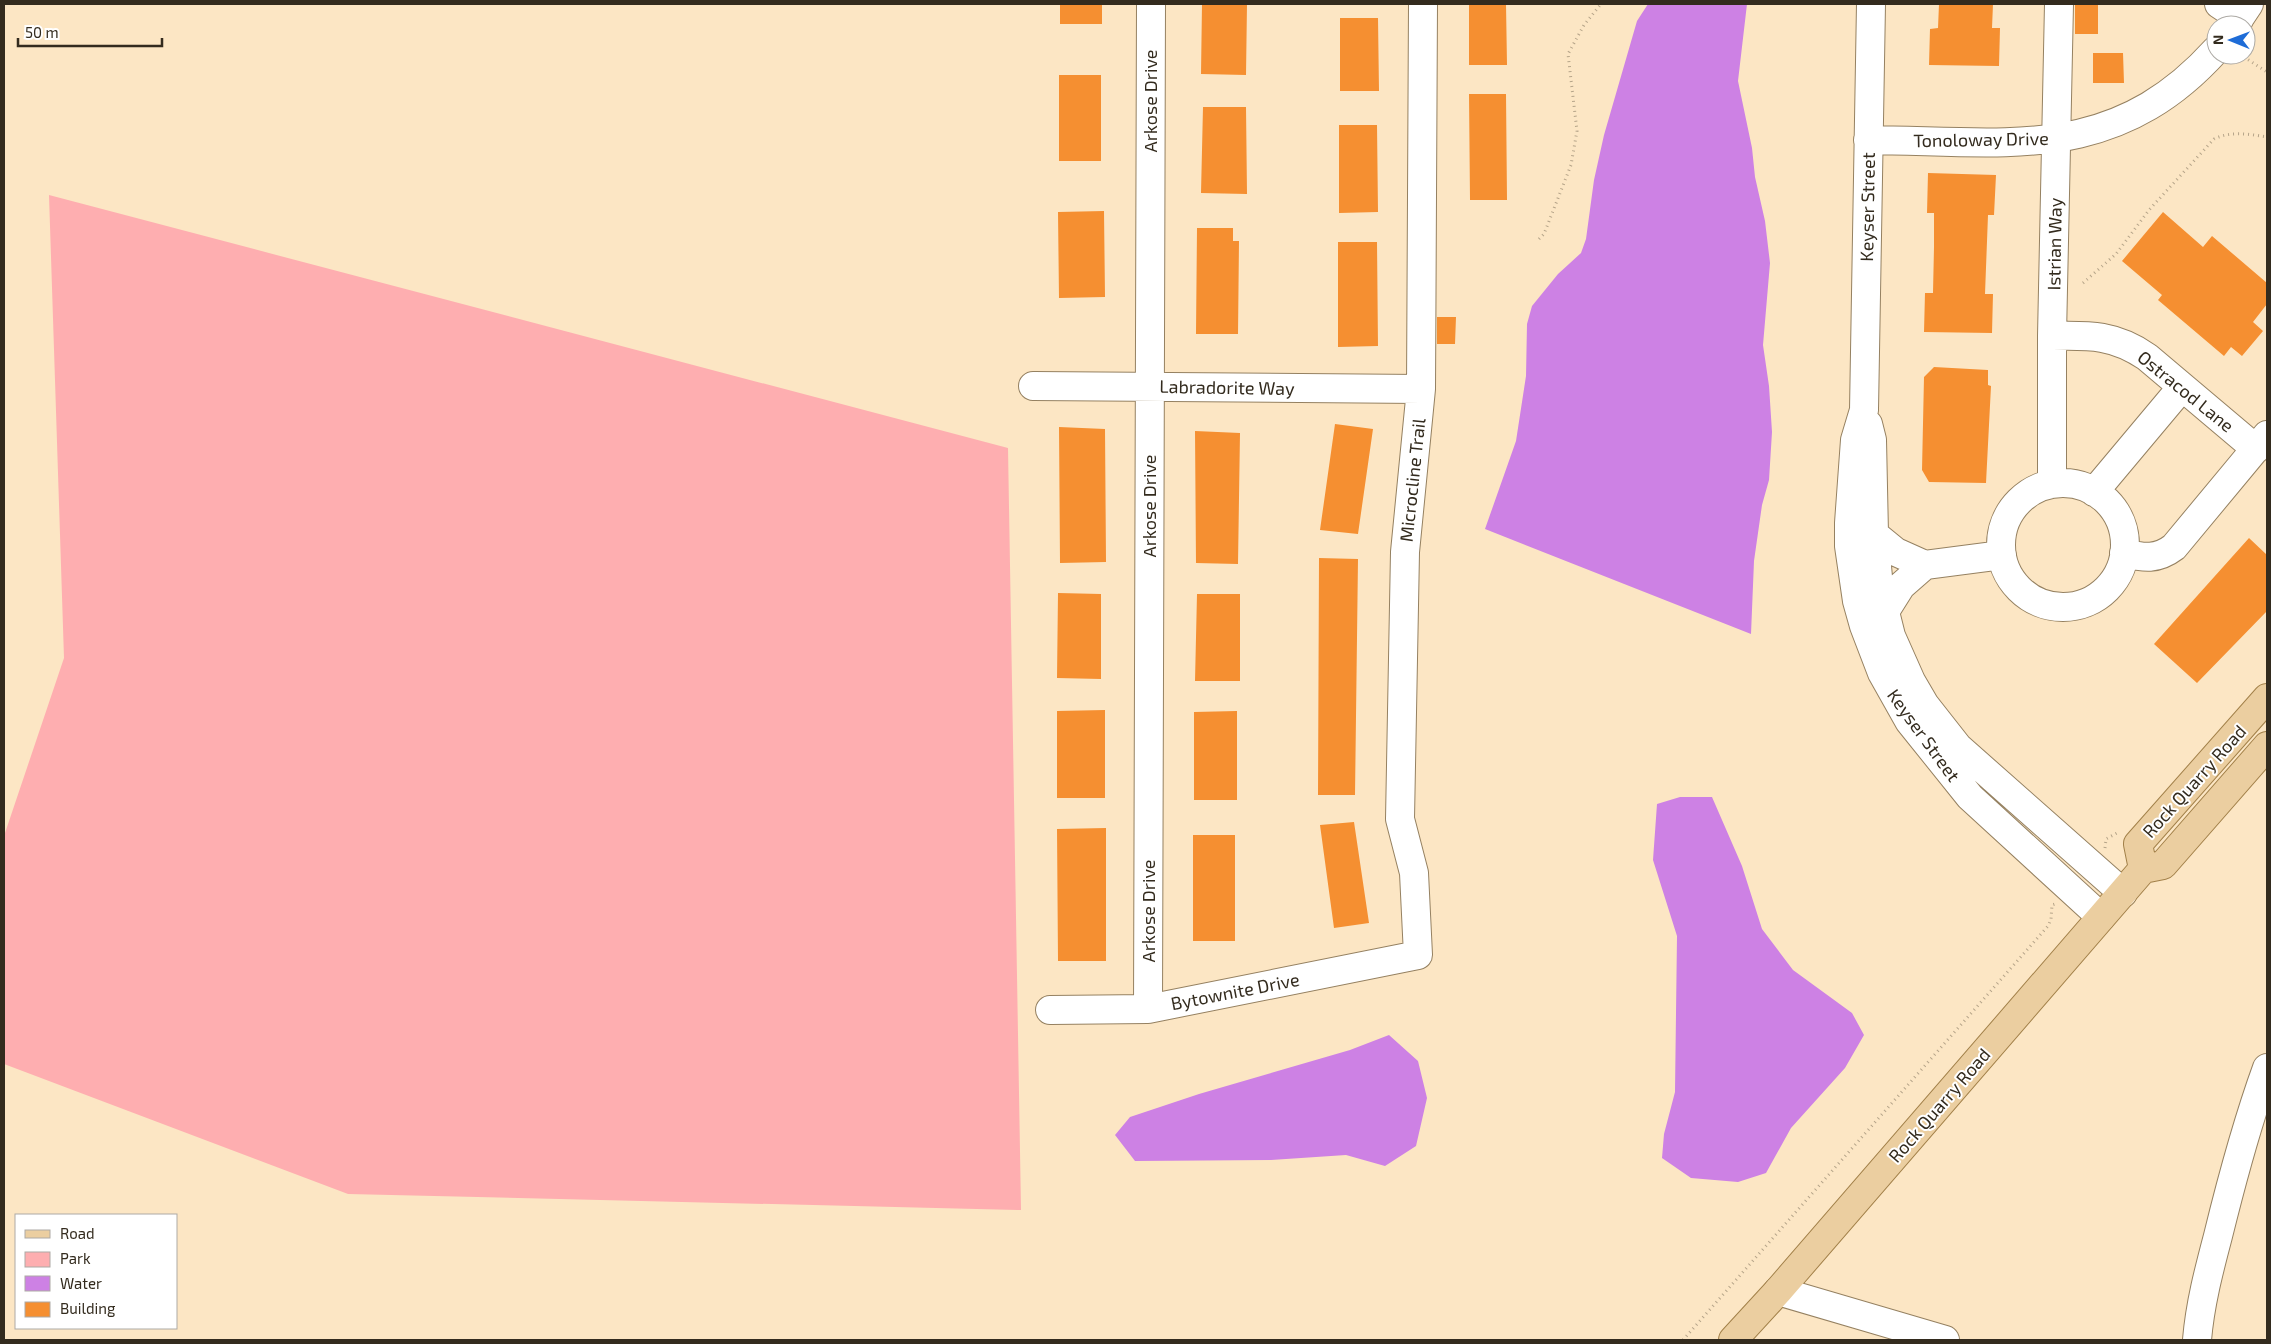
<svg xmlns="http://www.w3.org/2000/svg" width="2271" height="1344" font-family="'Exo 2',sans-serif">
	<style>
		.green { fill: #feaeb0 }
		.water { fill: #cd81e4 }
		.building { fill: #f58f31 }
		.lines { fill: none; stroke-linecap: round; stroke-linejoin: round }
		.minor-casing { stroke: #958161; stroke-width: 30 }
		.major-casing { stroke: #a28049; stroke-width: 30 }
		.path { stroke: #b5a489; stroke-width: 3; stroke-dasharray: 1 4; stroke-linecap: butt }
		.minor { stroke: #fff; stroke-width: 28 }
		.major { stroke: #ebcea0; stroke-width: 28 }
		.labels { text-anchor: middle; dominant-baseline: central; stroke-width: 4; stroke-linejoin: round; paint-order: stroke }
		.street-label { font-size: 18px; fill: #332b1e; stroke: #fff }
	</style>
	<rect width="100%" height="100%" fill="#fce6c4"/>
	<path class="green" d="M49 195 1008 448 1021 1210 348 1194 4 1064V836L64 658Z"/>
	<path class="water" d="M1648 4H1747L1738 81 1752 148 1755 177 1765 221 1770 263 1763 345 1769 386 1772 432 1769 480 1762 505 1754 561 1751 634 1485 529 1516 441 1526 376 1527 324 1532 306 1558 274 1581 253 1586 239 1594 180 1604 135 1637 21Z
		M1680 797H1712L1742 866 1762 929 1793 970 1852 1013 1864 1035 1845 1068 1791 1128 1766 1173 1738 1182 1691 1178 1662 1158 1664 1134 1675 1092 1677 936 1653 860 1657 804Z
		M1389 1035 1418 1061 1427 1098 1416 1146 1385 1166 1346 1155 1271 1160 1135 1161 1115 1135 1130 1117 1199 1094 1350 1050Z"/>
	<path class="building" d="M1060 4H1102V24H1060Z
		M1202 4H1247L1246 75 1201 74Z
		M1469 4H1506L1507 65H1469Z
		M1939 4H1993L1992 28H2000L1999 66 1929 65 1930 29 1938 28Z
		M2075 4H2098V34H2075Z
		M1340 18H1378L1379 91H1340Z
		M2093 53H2123L2124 83H2093Z
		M1059 75H1101V161H1059Z
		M1469 94H1506L1507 200H1470Z
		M1203 107H1246L1247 194 1201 193Z
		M1339 125H1377L1378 212 1339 213Z
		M1928 173 1996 175 1994 215H1988L1985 294H1993L1992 333 1924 332 1925 293H1933L1934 247V213H1927Z
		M1104 211 1105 297 1059 298 1058 212Z
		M2163 212 2203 247 2212 236 2267 283V304L2253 322 2263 331 2242 356 2231 347 2224 356 2158 300 2162 295 2122 261Z
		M1197 228H1233V241H1239L1238 334H1196Z
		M1338 242H1377L1378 346 1338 347Z
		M1437 317H1456L1455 344H1437Z
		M1934 367 1988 370V385L1991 386 1986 483 1929 482 1922 470 1924 377Z
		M1335 424 1373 429 1358 534 1320 530Z
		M1059 427 1105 429 1106 562 1060 563Z
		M1195 431 1240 433 1238 564 1196 563Z
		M2249 538 2267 555V611L2197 683 2154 644Z
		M1319 558 1358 559 1355 795H1318Z
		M1058 593 1101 594V679L1057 678Z
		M1197 594H1240V681H1195Z
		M1105 710V798H1057V711Z
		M1237 711V800H1194V712Z
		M1354 822 1369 923 1334 928 1320 825Z
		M1106 828V961H1058L1057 829Z
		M1193 835H1235V941H1193Z"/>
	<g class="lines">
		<defs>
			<path id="minor" d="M1871 4 1864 410 1855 440 1849 523V546L1857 601 1864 626 1882 673 1909 721 1970 797 2101 917
				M2219 4 2240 18
				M2235 25 2249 4
				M1868 140C2006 141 2113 164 2216 50
				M2052 336C2091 335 2115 335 2147 357L2256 449
				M1033 386 1421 389
				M1868 424 1872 440 1874 534 1879 588 1891 636 1911 681 1925 705 1958 747 2123 893
				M2001 545a62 62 0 1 1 124 0a62 62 0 1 1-124 0Z
				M2052 484V336L2059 4
				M2094 492 2182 387
				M1874 534 1896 552 1925 565 2002 555
				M2124 553C2144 558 2157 560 2174 547L2267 435
				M1884 613 1901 586 1925 565
				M1148 1009 1151 4
				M1050 1010 1148 1009 1418 955 1414 873 1400 819 1405 552 1421 389 1423 4
				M1778 1291 1945 1340
				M2197 1340C2200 1304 2209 1270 2218 1236 2232 1179 2247 1123 2267 1068"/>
			<path id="major" d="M2143 869 2138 844 2267 698
				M1733 1340 1778 1291 2143 869 2163 865 2267 746"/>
		</defs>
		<use href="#minor" class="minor-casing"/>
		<use href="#major" class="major-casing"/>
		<path class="path" d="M2244 57 2267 72
			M1539 239 1544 234 1571 165 1577 131 1568 54 1584 25 1601 4
			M2083 283 2116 254 2149 210 2214 139C2230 131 2249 134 2267 137
			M2105 848 2106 839 2117 833
			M1683 1340 2048 926 2051 919 2052 905 2055 904"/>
		<use href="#minor" class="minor"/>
		<use href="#major" class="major"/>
	</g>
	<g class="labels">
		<g class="street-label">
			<text transform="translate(1150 101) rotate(-90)">Arkose Drive</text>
			<text transform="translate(1981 139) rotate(-1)">Tonoloway Drive</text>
			<text transform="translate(1867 207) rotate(-89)">Keyser Street</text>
			<text transform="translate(2054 244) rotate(-89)">Istrian Way</text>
			<text transform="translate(1227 387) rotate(1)">Labradorite Way</text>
			<text transform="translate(2186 391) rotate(39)">Ostracod Lane</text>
			<text transform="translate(1412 480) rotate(-84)">Microcline Trail</text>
			<text transform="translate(1149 506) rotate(-90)">Arkose Drive</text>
			<text transform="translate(1924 735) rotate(54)">Keyser Street</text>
			<text transform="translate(2194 781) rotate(-48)">Rock Quarry Road</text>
			<text transform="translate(1148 911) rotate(-90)">Arkose Drive</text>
			<text transform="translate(1235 991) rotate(-11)">Bytownite Drive</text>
			<text transform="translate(1939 1105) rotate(-49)">Rock Quarry Road</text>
		</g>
	</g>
	<rect width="2271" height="1344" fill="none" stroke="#332b1e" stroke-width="10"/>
	<rect x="15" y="1214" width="162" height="115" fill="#ffffff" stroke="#adaaa5"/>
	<rect x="25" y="1230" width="25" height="8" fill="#ebcea0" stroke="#adaaa5"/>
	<text x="60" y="1239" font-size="15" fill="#332b1e">Road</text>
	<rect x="25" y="1252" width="25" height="15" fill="#feaeb0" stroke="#adaaa5"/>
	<text x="60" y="1264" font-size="15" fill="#332b1e">Park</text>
	<rect x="25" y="1276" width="25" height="15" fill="#cd81e4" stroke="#adaaa5"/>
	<text x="60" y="1289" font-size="15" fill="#332b1e">Water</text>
	<rect x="25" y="1302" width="25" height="15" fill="#f58f31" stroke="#adaaa5"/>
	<text x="60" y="1314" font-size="15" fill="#332b1e">Building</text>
	<g transform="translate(2231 40) rotate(271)"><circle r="24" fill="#ffffff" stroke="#adaaa5"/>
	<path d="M0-4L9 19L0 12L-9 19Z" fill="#1e6cd7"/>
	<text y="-8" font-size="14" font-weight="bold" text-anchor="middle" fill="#332b1e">N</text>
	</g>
	<path d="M18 38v8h144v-8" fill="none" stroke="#332b1e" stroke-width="2.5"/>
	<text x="25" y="38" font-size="15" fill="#332b1e" stroke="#ffffff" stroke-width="4" paint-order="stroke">50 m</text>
</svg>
